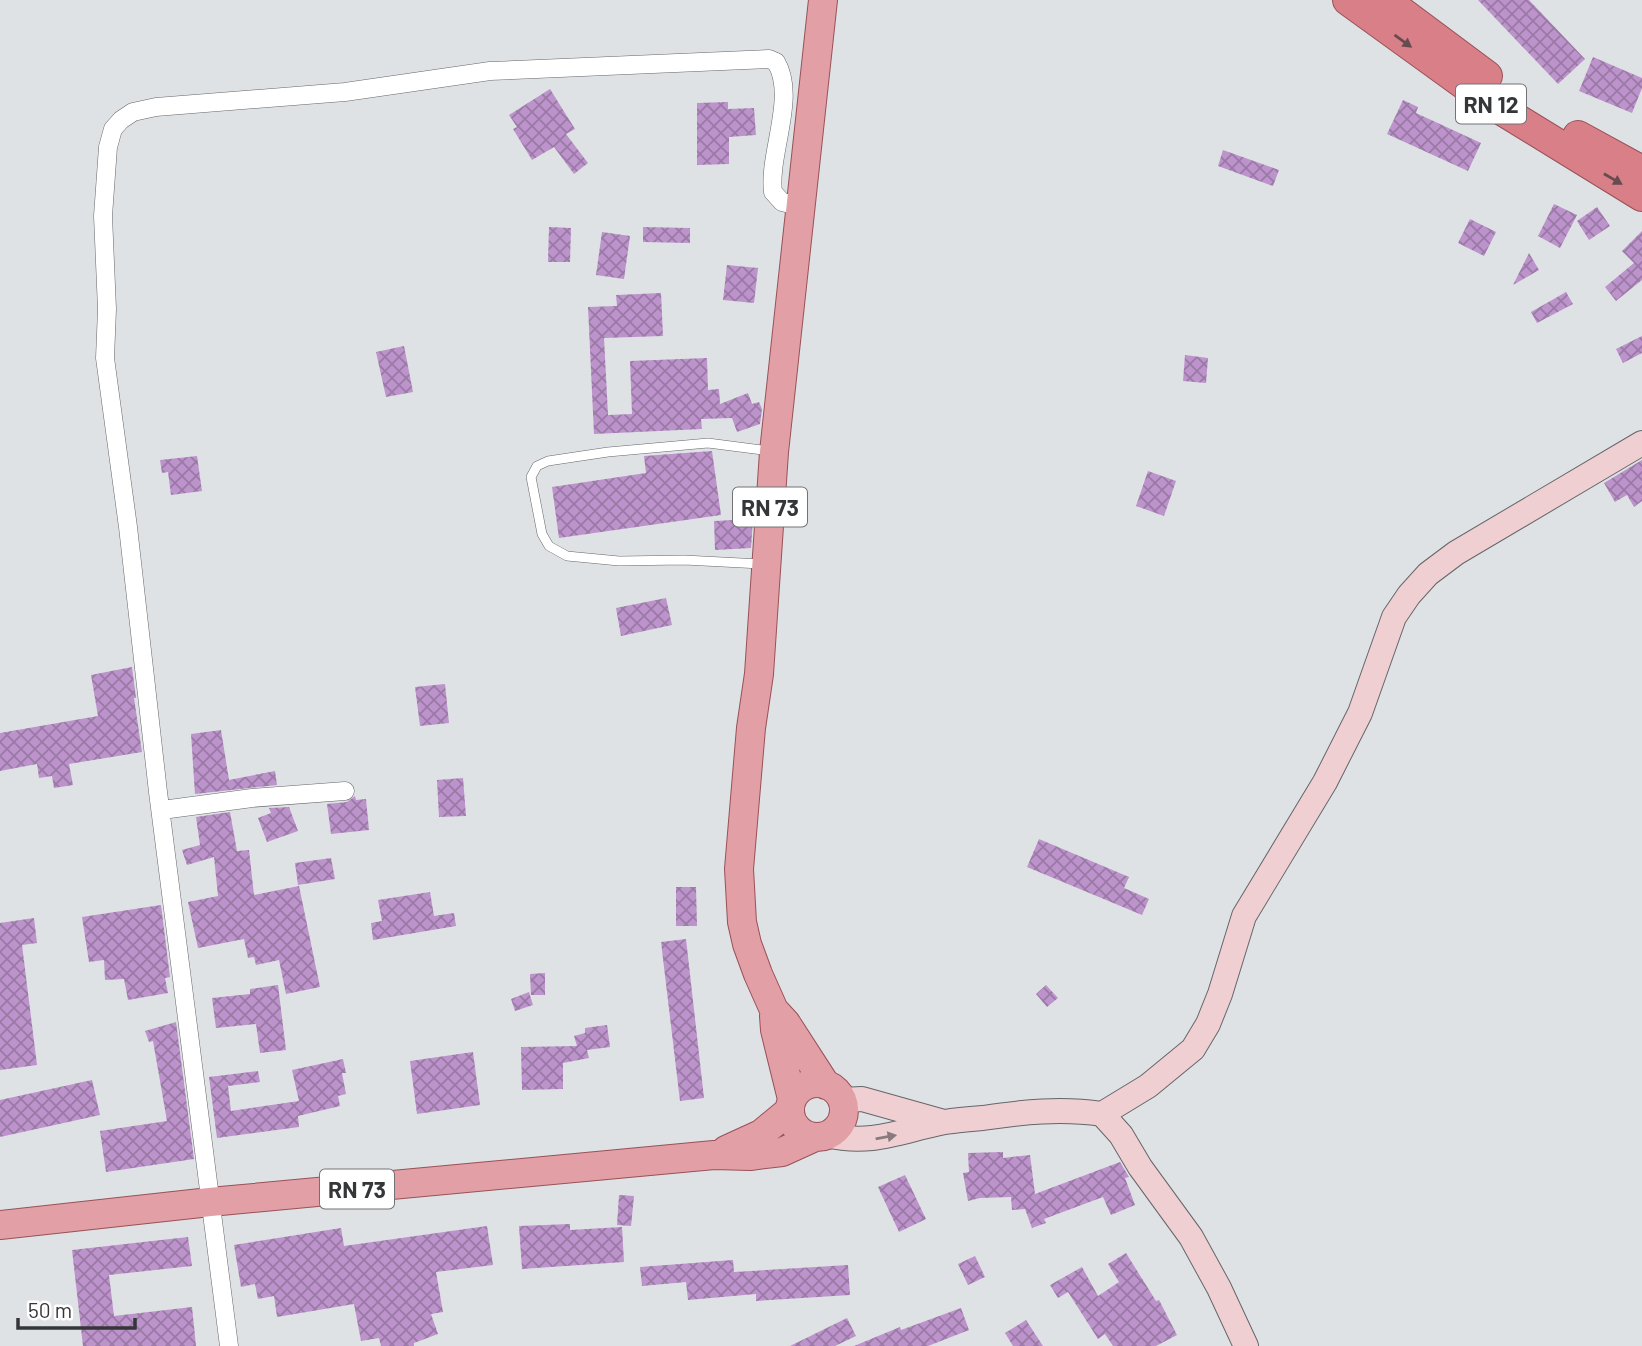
<svg xmlns="http://www.w3.org/2000/svg" width="1642" height="1346" font-family="Barlow,sans-serif">
	<style>
		.building { fill: url(#building-cross-hatch) }
		.lines { fill: none; stroke-linecap: round; stroke-linejoin: round }
		.service-casing { stroke: #646669; stroke-width: 10 }
		.minor-casing { stroke: #646669; stroke-width: 19 }
		.secondary-casing { stroke: #646669; stroke-width: 26 }
		.primary-casing { stroke: #985158; stroke-width: 30 }
		.trunk-casing { stroke: #985158; stroke-width: 32 }
		.service { stroke: #fff; stroke-width: 9 }
		.minor { stroke: #fff; stroke-width: 18 }
		.secondary { stroke: #f0cfd2; stroke-width: 24 }
		.primary { stroke: #e29fa6; stroke-width: 28 }
		.trunk { stroke: #d87f88; stroke-width: 30 }
		.oneway { fill: #664c50 }
		.oneway2 { fill: #897b7d }
		.labels { text-anchor: middle; dominant-baseline: central; stroke-width: 6; stroke-linejoin: round; paint-order: stroke }
		.shield { fill: #fff; stroke: #727274; stroke-width: 2 }
		.shield-label { font-size: 23px; font-weight: bold; fill: #353638 }
	</style>
	<defs>
		<pattern id="building-cross-hatch" width="8" height="8" patternUnits="userSpaceOnUse" patternTransform="scale(1.75)"><rect width="8" height="8" fill="#bd93cb"/><path d="M0 0l8 8M0 8l8-8" fill="none" stroke="#9a79a6"/></pattern>
	</defs>
	<rect width="100%" height="100%" fill="#dfe2e5"/>
	<path class="building" d="M1478 0H1529L1585 59 1558 84Z
		M1593 57 1642 78V88L1632 113 1579 91Z
		M550 89 575 129 566 134 588 163 574 174 554 147 532 160 513 129 517 127 509 115Z
		M1403 100 1418 107 1416 113 1481 143 1468 171 1387 134Z
		M728 102V109L754 108 756 135 729 137V164L697 165V103Z
		M1223 150 1279 170 1273 186 1218 166Z
		M1554 204 1577 215 1560 248 1538 236Z
		M1597 207 1610 226 1589 240 1577 221Z
		M1470 219 1496 232 1484 256 1458 243Z
		M549 227 571 228 570 262H548Z
		M643 227 690 228V243L643 242Z
		M1642 231V280L1616 301 1605 287 1634 263 1622 251Z
		M602 232 630 236 624 279 596 275Z
		M1529 253 1539 270 1513 285Z
		M727 265 758 268 754 303 723 300Z
		M1566 292 1573 304 1537 323 1531 312Z
		M661 293 663 336 604 338 608 415 632 414 630 361 707 358 708 390 719 389 720 404 748 393 752 404 759 402 762 409 760 424 737 432 732 418 701 419 702 429 594 434 588 307 617 306 616 295Z
		M1642 336V353L1623 363 1616 349Z
		M404 346 413 392 386 397 376 352Z
		M1185 355 1208 358 1206 383 1183 381Z
		M712 451 721 515 559 538 552 487 646 473 644 456Z
		M197 456 202 491 171 495 168 472 162 473 160 460Z
		M1642 460V501L1634 507 1627 495 1615 502 1604 483Z
		M1148 471 1176 481 1164 516 1136 506Z
		M753 519 751 548 715 550 714 521Z
		M666 598 672 625 621 636 616 608Z
		M132 667 136 698H134L142 752 69 764 73 785 54 788 52 776 39 778 37 764 0 771V733L98 716 91 675Z
		M445 684 449 723 420 726 415 687Z
		M221 730 229 780 275 771 277 785 195 794 191 734Z
		M463 778 466 816 439 817 437 780Z
		M355 796 356 800 366 799 369 830 331 834 327 804 347 802Z
		M289 807 298 831 267 842 258 818 271 813 269 808Z
		M230 812 237 851 249 850 254 895 299 886 320 987 286 994 279 960 256 965 254 957 248 958 244 939 198 948 188 902 218 896 214 857 187 865 182 850 200 845 196 817Z
		M1039 839 1129 877 1124 888 1149 899 1142 915 1027 867Z
		M331 858 335 879 298 885 295 863Z
		M676 887H696L697 926H676Z
		M430 892 434 916 454 913 456 926 373 940 371 923 382 921 378 900Z
		M161 905 170 977 165 978 168 993 128 1000 124 979 105 980 104 960 89 962 82 917Z
		M34 918 37 943 22 945 37 1065 0 1070V923Z
		M686 939 704 1098 680 1101 661 942Z
		M545 973V995H531L530 974Z
		M278 985 286 1050 260 1053 256 1024 216 1028 212 998 250 994V989Z
		M1046 985 1058 998 1047 1007 1036 994Z
		M529 992 533 1005 515 1011 511 999Z
		M176 1022 194 1159 106 1172 100 1131 167 1121 153 1041 149 1042 145 1031Z
		M607 1025 610 1047 587 1050 589 1058 563 1063V1089L522 1090 521 1047 577 1046 574 1036 585 1033V1028Z
		M473 1052 480 1105 417 1114 410 1061Z
		M343 1059 346 1073H342L346 1094 338 1096 340 1106 298 1116 299 1127 217 1138 209 1077 258 1071 260 1082 228 1086 231 1111 299 1101 292 1070Z
		M92 1080 100 1115 0 1137V1100Z
		M1003 1152V1158L1030 1155 1035 1194 1120 1162 1129 1177 1125 1178 1135 1205 1111 1215 1103 1197 1044 1219 1046 1223 1032 1228 1025 1209 1012 1210 1011 1197 980 1198 968 1201 963 1173 969 1172 968 1153Z
		M905 1175 926 1219 899 1232 878 1187Z
		M619 1195 634 1196 631 1226 617 1225Z
		M570 1224V1230L622 1227 624 1262 522 1269 519 1226Z
		M487 1226 493 1265 436 1272 443 1312 431 1314 438 1334 414 1343V1346H381L379 1338 361 1341 354 1304 277 1317 274 1296 258 1299 255 1284 241 1287 234 1245 341 1228 344 1246Z
		M188 1237 192 1266 109 1275 114 1316 192 1307 196 1346H83L72 1250Z
		M1126 1253 1156 1301 1159 1300 1177 1335 1156 1346H1113L1105 1334 1098 1339 1068 1292 1058 1298 1050 1285 1082 1267 1098 1296 1119 1282 1108 1264Z
		M975 1256 985 1277 968 1285 958 1264Z
		M733 1260 734 1272 848 1265 850 1295 756 1301V1294L688 1300 686 1282 642 1286 640 1267Z
		M961 1308 969 1330 928 1346H854L900 1327 901 1330Z
		M847 1318 856 1336 835 1346H790Z
		M1026 1320 1043 1346H1013L1005 1333Z"/>
	<g class="lines">
		<defs>
			<path id="service" d="M761 564 684 560 619 561 567 556 549 546 542 534 531 477 537 466 548 461 608 452 708 443 770 451"/>
			<path id="minor" d="M162 810 252 798 345 791
				M229 1346 158 792 128 527 105 358 107 309 103 216 108 147 113 129 121 120 133 112 156 107 345 92 490 71 769 59 776 62C797 97 768 154 773 192L782 202 799 206"/>
			<path id="secondary" d="M842 1100 862 1099 944 1122
				M1102 1114 1148 1086 1193 1049 1208 1024 1220 994 1244 916 1325 782 1360 713 1394 617 1409 595 1428 574 1456 553 1642 443
				M827 1135C873 1146 902 1130 945 1122 957 1120 970 1119 983 1118 1023 1112 1061 1108 1102 1114L1121 1135 1140 1167 1191 1237 1219 1288 1246 1346"/>
			<path id="primary" d="M823 0 774 452 759 674 751 728 739 869 742 922 747 944 758 974 774 1010 786 1023 826 1085
				M774 1016 775 1030 792 1099
				M790 1110a27 27 0 1 1 54 0a27 27 0 1 1-54 0Z
				M726 1150 761 1134 790 1110
				M0 1225 210 1202 714 1155 750 1156 782 1152 815 1137"/>
			<path id="trunk" d="M1348 0 1489 102 1642 196
				M1385 0 1487 76
				M1578 136 1642 171"/>
		</defs>
		<use href="#service" class="service-casing"/>
		<use href="#minor" class="minor-casing"/>
		<use href="#secondary" class="secondary-casing"/>
		<use href="#primary" class="primary-casing"/>
		<use href="#trunk" class="trunk-casing"/>
		<use href="#service" class="service"/>
		<use href="#minor" class="minor"/>
		<use href="#secondary" class="secondary"/>
		<use href="#primary" class="primary"/>
		<use href="#trunk" class="trunk"/>
	</g>
	<defs><path id="oneway-solid" d="M-6-.8H1V-3.2L6.5 0L1 3.2V.8H-6Z" transform="scale(1.75)"/></defs>
	<g class="oneway">
		<use href="#oneway-solid" transform="translate(1403 41) rotate(36)"/>
		<use href="#oneway-solid" transform="translate(1613 179) rotate(30)"/>
	</g>
	<use class="oneway2" href="#oneway-solid" transform="translate(886 1137) rotate(-10)"/>
	<g class="labels">
		<g class="shield">
			<rect x="1456" y="84.5" width="70" height="39" rx="5"/>
			<rect x="733" y="487.5" width="74" height="39" rx="5"/>
			<rect x="320" y="1169.5" width="74" height="39" rx="5"/>
		</g>
		<g class="shield-label">
			<text x="1491" y="104">RN 12</text>
			<text x="770" y="507">RN 73</text>
			<text x="357" y="1189">RN 73</text>
		</g>
	</g>
	<path d="M18 1318v10h117v-10" fill="none" stroke="#353638" stroke-width="3.5"/>
	<text x="28" y="1318" font-size="21" fill="#353638" stroke="#ffffff" stroke-width="5" paint-order="stroke">50 m</text>
</svg>
